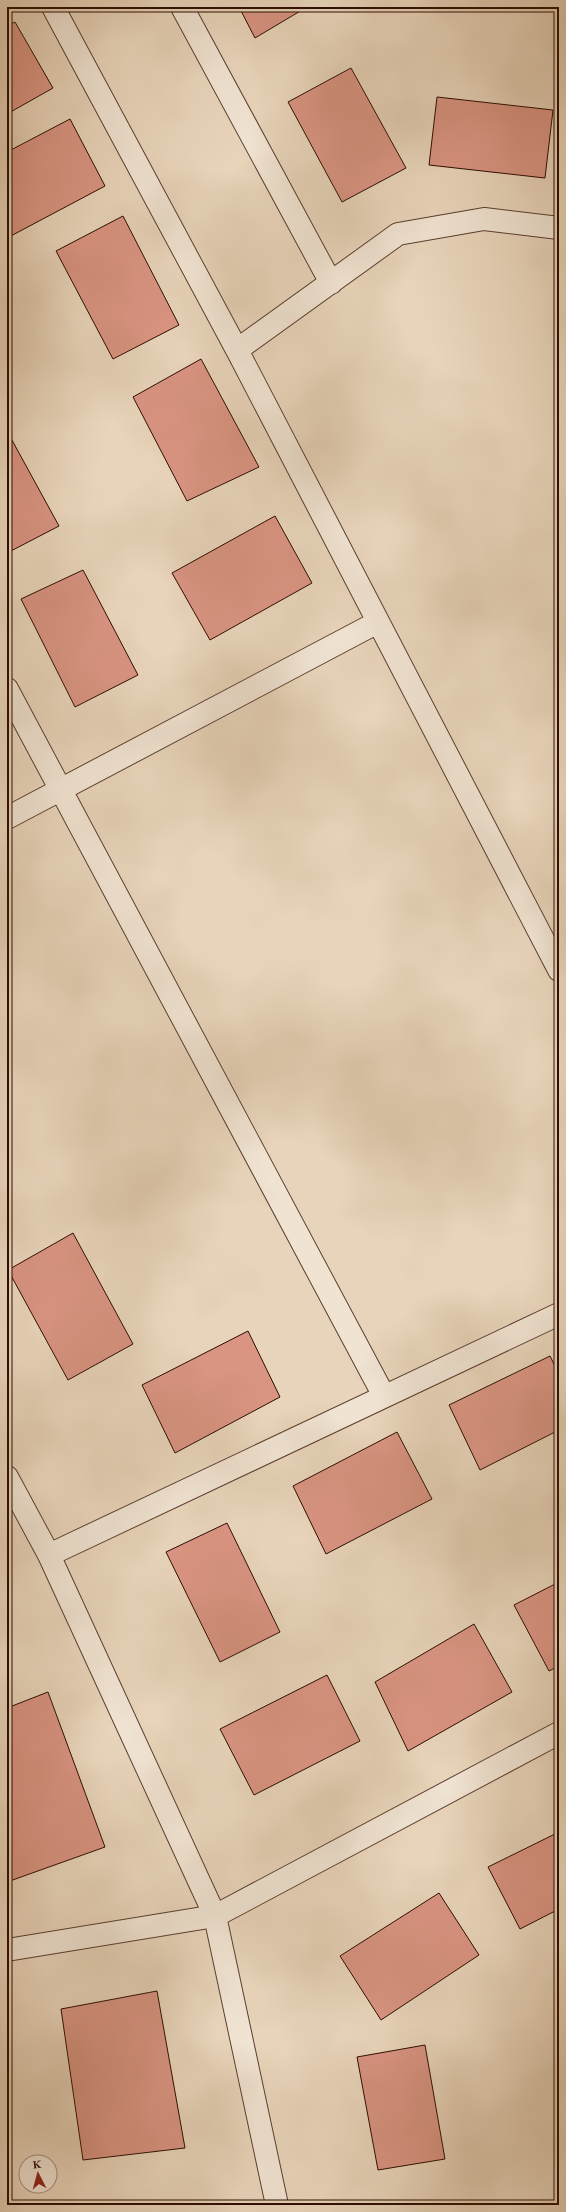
<svg xmlns="http://www.w3.org/2000/svg" width="566" height="2212" font-family="'EB Garamond',serif">
	<style>
		.building { fill: #d99482; stroke: #2c0c01 }
		.lines { fill: none; stroke-linecap: round; stroke-linejoin: round }
		.minor-casing { stroke: #5b3e2f; stroke-width: 24 }
		.minor { stroke: #f0e3d2; stroke-width: 22 }
	</style>
	<rect width="100%" height="100%" fill="#e8d4ba"/>
	<filter id="stains"><feTurbulence type="fractalNoise" baseFrequency=".005" numOctaves="4"/><feColorMatrix values="0 0 0 0 .2 0 0 0 0 .09 0 0 0 0 .02 0 0 0 .5 -.17"/></filter>
	<radialGradient id="worn" r=".72"><stop offset=".6" stop-color="#630" stop-opacity="0"/><stop offset="1" stop-color="#630" stop-opacity=".3"/></radialGradient>
	<path class="building" d="M239 7H307L255 38Z
		M15 22 53 88 7 114V26Z
		M351 68 406 168 342 202 288 102Z
		M437 97 553 110 545 178 429 165Z
		M70 119 105 186 7 238V152Z
		M123 216 179 325 113 359 56 251Z
		M201 359 259 467 187 501 133 397Z
		M7 431 59 526 7 553Z
		M275 516 312 583 210 640 172 573Z
		M83 570 138 675 75 707 21 599Z
		M73 1233 133 1344 68 1380 8 1270Z
		M248 1331 280 1397 175 1453 142 1385Z
		M550 1356 559 1374V1430L480 1470 449 1405Z
		M397 1432 432 1499 326 1554 293 1486Z
		M227 1523 280 1632 220 1662 166 1552Z
		M559 1582V1666L549 1671 514 1605Z
		M474 1624 512 1692 408 1751 375 1682Z
		M327 1675 360 1741 254 1795 220 1729Z
		M48 1692 105 1847 7 1882V1708Z
		M559 1832V1909L520 1929 488 1867Z
		M439 1893 479 1955 381 2020 340 1956Z
		M157 1991 185 2148 83 2160 61 2009Z
		M425 2045 445 2159 378 2170 357 2057Z
		M7 2084 11 2105 7 2106Z"/>
	<g class="lines">
		<defs>
			<path id="minor" d="M53 7 237 350
				M182 7 331 283
				M559 228 484 219 398 234 237 350 559 970
				M7 689 384 1396
				M7 818 378 622
				M7 1477 49 1555 215 1916 277 2205
				M49 1555 559 1314
				M7 1950 215 1916 559 1733"/>
		</defs>
		<use href="#minor" class="minor-casing"/>
		<use href="#minor" class="minor"/>
	</g>
	<rect width="566" height="2212" fill="none" stroke="#e8d4ba" stroke-width="24"/>
	<rect x="8" y="8" width="550" height="2196" fill="none" stroke="#2c0c01" stroke-width="2"/>
	<rect x="12" y="12" width="542" height="2188" fill="none" stroke="#2c0c01"/>
	<g transform="translate(38 2174) rotate(354)"><circle r="19" fill="#f0e3d2" stroke="#a28d7e"/>
	<path d="M0-3L7 15L0 10L-7 15Z" fill="#8f2418"/>
	<text y="-6" font-size="11" font-weight="bold" text-anchor="middle" fill="#2c0c01">K</text>
	</g>
	<rect width="100%" height="100%" filter="url(#stains)"/>
	<rect width="100%" height="100%" fill="url(#worn)"/>
</svg>
